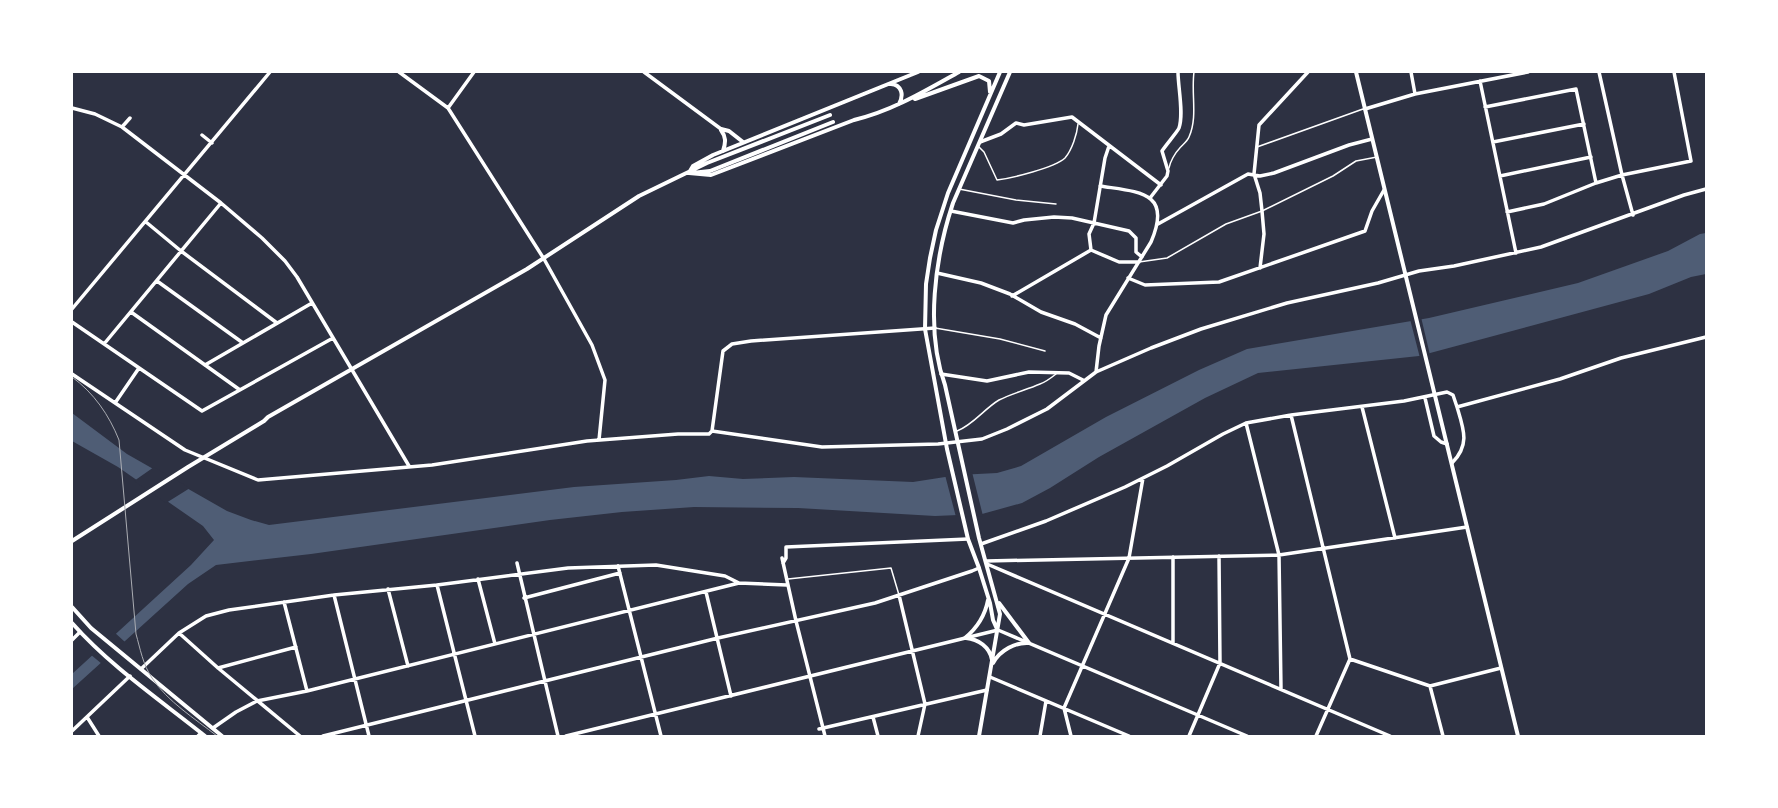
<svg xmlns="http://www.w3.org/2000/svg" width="1778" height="808" font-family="'Source Sans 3',sans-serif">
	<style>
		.water { fill: #4f5d75 }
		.pier { fill: #2d3142 }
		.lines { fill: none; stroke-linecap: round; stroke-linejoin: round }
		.service { stroke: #fff; stroke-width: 1.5 }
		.minor { stroke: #fff; stroke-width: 3.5 }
		.tertiary { stroke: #fff; stroke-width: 4 }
		.tram { stroke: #abadb3; stroke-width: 1 }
	</style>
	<rect width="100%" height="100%" fill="#2d3142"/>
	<path class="water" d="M1706 233V274L1691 277 1649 294 1419 356 1258 373 1205 398 1099 457 1050 488 1022 503 982 514 935 516 798 508 694 507 622 512 550 520 311 554 216 565 188 584 72 689V674L191 565 214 540 203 526 118 467 72 441V413L127 454 227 511 251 520 269 525 574 487 676 480 709 476 743 479 794 477 913 482 958 475 997 473 1021 466 1106 417 1199 370 1247 349 1429 318 1578 283 1668 251 1700 234Z"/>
	<path class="pier" d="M1421 317 1430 355 1420 358 1410 319Z
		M154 467 190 488 166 503 134 481Z
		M972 472 983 516 956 517 945 475Z
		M114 632 125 642 102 664 90 654Z"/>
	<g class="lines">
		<path class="service" d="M978 146 984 152 997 180C1012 178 1054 168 1065 158 1072 150 1077 134 1078 124
			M1257 147 1363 109
			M1169 168C1170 162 1175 153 1179 149 1182 145 1187 142 1189 137 1198 117 1191 94 1194 72
			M959 189 1016 200 1056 204
			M1139 262 1167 258 1226 224 1262 211 1333 176 1356 161 1377 157
			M935 328 1000 339 1045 351
			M957 431C973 425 984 409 999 400 1013 393 1026 390 1040 384 1046 382 1051 378 1056 374
			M788 579 891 568 899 595"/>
		<path class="minor" d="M399 72 448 108 544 259 592 345 605 380 599 440
			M644 72 721 129
			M1411 72 1415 94
			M1599 72 1622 175 1633 215
			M1480 81 1516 253
			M1485 107 1576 89 1596 183
			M72 108 95 114 122 127 221 203 262 238 285 261 297 277 409 466
			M448 108 474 72
			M1365 109 1415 94 1528 72
			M122 127 130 118
			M202 135 212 143
			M980 142 1001 134 1016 123 1024 125 1072 117 1161 185
			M1493 142 1584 124
			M1500 176 1591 157
			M1150 198 1167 176 1168 171 1162 151C1165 146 1178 131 1179 128 1184 114 1178 87 1178 72
			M951 211 1013 223 1024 220 1054 217 1072 218 1129 231 1136 238V252L1142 257
			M1507 212 1544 204 1596 183 1622 175 1691 161 1674 72
			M146 222 181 251 277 323
			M1158 224 1248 174 1260 176 1274 173 1349 145 1372 139
			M1091 250 1089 234 1094 223 1105 158 1109 146
			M1260 268 1264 234 1262 211 1260 193 1254 174 1259 125 1308 72
			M937 273 981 283 1010 294 1041 312 1075 324 1101 338
			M1128 278 1145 285 1219 282 1365 231 1372 211 1384 190
			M157 281 243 343
			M1012 296 1091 250 1119 262H1139
			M72 309 270 72
			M131 312 240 390
			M72 322 202 411 333 338
			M104 344 221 203
			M205 365 312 303
			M1096 372 1099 346 1106 315 1151 242C1173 191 1138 192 1100 186
			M72 374 185 450 258 480 432 465 587 441 678 434H709L712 431 822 447 938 444 982 439 1007 429 1047 409 1096 372 1151 348 1201 329 1287 303 1378 283 1419 271 1454 266 1541 247 1684 195 1706 189
			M941 374 987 381 1029 372 1069 373 1083 380
			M1425 398 1434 436 1441 442 1447 444
			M115 403 139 368
			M1362 407 1395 538
			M1291 415 1350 659 1316 736
			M1246 423 1279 555 1281 689
			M712 431 723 351 732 344 751 341 935 328
			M1452 463C1470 445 1464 430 1457 407L1560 379 1621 358 1706 337
			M981 544 1046 521 1125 487 1167 466 1223 434 1246 423 1291 415 1404 401 1447 392 1453 395 1457 407
			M782 558 796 621 825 736
			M986 561 1279 555 1467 527
			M517 563 558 736
			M783 563 786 558V547L968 539
			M987 564 1390 736
			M618 566 661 736
			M478 579 495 644
			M437 585 475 736
			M388 589 408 666
			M706 592 731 696
			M334 595 369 736
			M899 595 925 704 918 736
			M524 598 620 573
			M284 602 307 691
			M179 633 218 668 300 736
			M72 640 80 632
			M1173 643V557
			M1350 659 1430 686 1501 668
			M218 668 296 647
			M141 669 179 633 206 616 229 610 334 595 437 585 568 568 656 565 725 576 739 583 787 585
			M990 677 1129 736
			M1430 686 1443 736
			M87 717 99 736
			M873 717 878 736
			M213 728 236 712 257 701 307 691 739 583
			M819 729 987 690
			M72 731 130 676
			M198 736 201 733
			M323 736 718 638 875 603 972 571 979 568
			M566 736 998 630 1247 736
			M1040 736 1046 701
			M1071 736 1064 708 1129 558 1143 478
			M1189 736 1220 663 1219 556"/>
		<path class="tertiary" d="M1356 72 1518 736
			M891 84C902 85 904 95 899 104
			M915 99 979 76 989 81 990 92
			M721 129 729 131 743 142
			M721 130C726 137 726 142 723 151
			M690 171 693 166 713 155 918 72
			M689 173 711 175 854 120C892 111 925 91 959 72
			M692 173 710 171 833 122
			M72 541 188 467 264 421 268 417 527 269 639 196 707 163 830 115
			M999 603 1029 643
			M72 607 91 628 222 736
			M72 623C110 666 160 700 205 736
			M997 629 993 620 990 603 979 568 968 539 947 449 925 329 926 284 930 258 936 230 948 193 1000 72
			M965 638C977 628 985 616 988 600
			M966 638C978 639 990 647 992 660
			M993 663C1000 650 1016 642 1029 643
			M979 736 1000 614 979 538 945 385C925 330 935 257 953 203L1010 72"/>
		<path class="tram" d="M72 377C94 393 109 415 119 440L136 634C140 648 143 665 152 678 168 702 194 718 217 736"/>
	</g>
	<rect width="1778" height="808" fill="none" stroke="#ffffff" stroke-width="146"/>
</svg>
